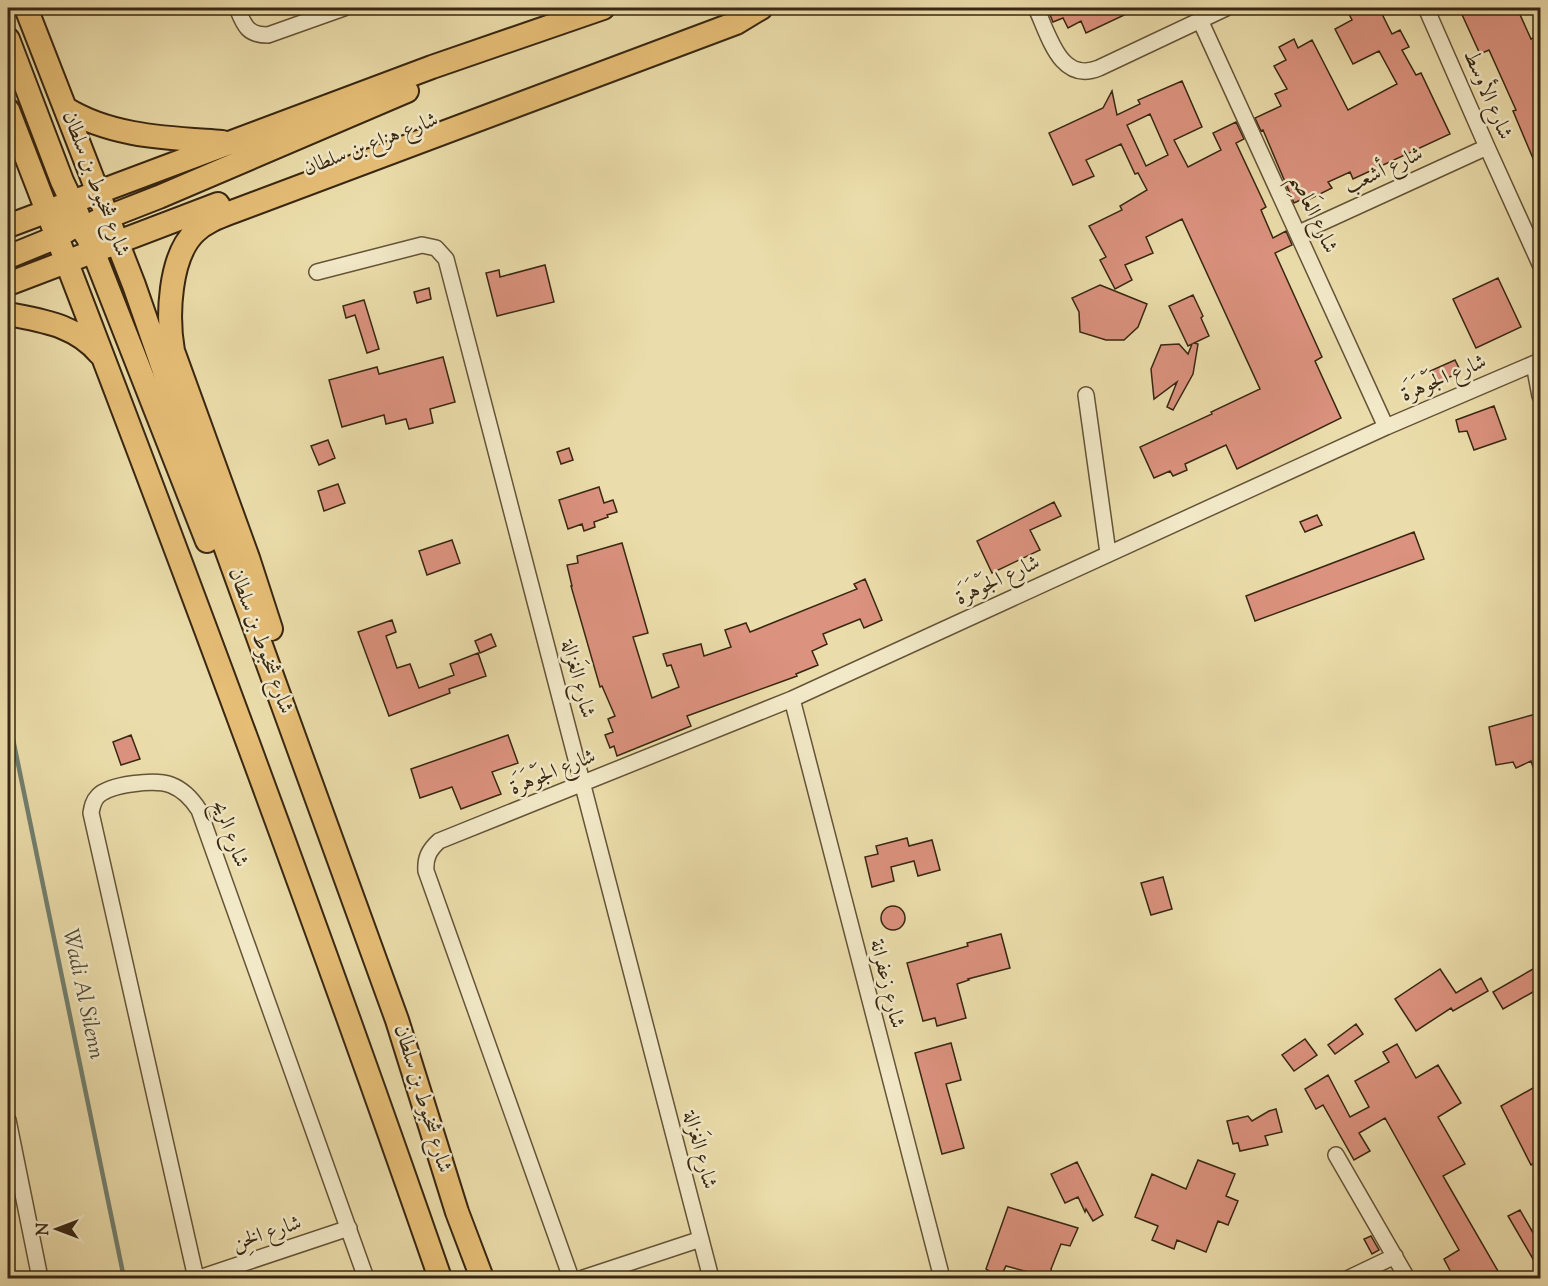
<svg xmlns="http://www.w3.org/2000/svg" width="1548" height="1286" font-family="'Sorts Mill Goudy',Amiri,serif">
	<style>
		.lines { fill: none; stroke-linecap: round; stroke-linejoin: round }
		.stream { stroke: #728070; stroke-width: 4.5 }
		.building { fill: #db927e; stroke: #382712; stroke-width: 1.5; fill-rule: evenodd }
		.minor-casing { stroke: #655438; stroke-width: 18 }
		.primary-casing { stroke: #382712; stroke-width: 26 }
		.minor { stroke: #f2e9c8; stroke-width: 15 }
		.primary { stroke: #e6be76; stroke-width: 22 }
		.labels { text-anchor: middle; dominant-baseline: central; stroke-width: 5; stroke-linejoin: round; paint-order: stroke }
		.street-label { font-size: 21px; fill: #382712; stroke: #f2e9c8 }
		.water-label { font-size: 22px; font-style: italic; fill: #504c39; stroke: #f2e9c8 }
	</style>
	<rect width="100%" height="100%" fill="#ebddab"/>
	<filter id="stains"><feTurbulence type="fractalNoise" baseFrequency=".00333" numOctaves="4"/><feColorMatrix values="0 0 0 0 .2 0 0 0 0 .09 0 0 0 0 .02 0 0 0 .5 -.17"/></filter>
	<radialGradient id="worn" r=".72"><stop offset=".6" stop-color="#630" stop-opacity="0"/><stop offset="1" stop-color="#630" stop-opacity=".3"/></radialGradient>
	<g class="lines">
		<path class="stream" d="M8 14 17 8
			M8 715 124 1278"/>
	</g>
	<path class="building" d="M1053 8H1139L1086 33 1081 21 1068 28 1063 18 1053 22 1048 10Z
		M1351 8H1379L1392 34 1400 30 1409 47 1402 50 1416 75 1421 73 1450 134 1353 179 1350 172 1328 182 1332 188 1310 199 1309 196 1294 203 1263 130 1261 131 1255 118 1281 106 1275 94 1287 89 1274 66 1286 60 1279 47 1294 39 1298 48 1312 40 1348 110 1397 84 1379 51 1353 64 1335 29 1352 20 1349 14 1353 12Z
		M1459 8H1517L1531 39 1540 35V175L1513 111 1516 110 1489 50 1480 54Z
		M1182 81 1202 127 1174 140 1188 167 1221 150 1213 133 1236 122 1244 139 1236 143 1266 207 1261 210 1273 238 1286 231 1292 245 1275 253 1322 357 1315 361 1341 418 1237 469 1226 445 1185 464 1187 470 1173 476 1170 471 1154 478 1140 447 1212 414 1211 412 1260 389 1182 219 1146 237 1153 253 1125 265 1132 280 1115 289 1100 260 1106 257 1089 226 1122 210 1120 206 1147 190 1138 173 1135 174 1121 144 1086 160 1094 176 1073 185 1049 133 1103 108 1112 91 1117 115 1140 104 1138 100ZM1150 114 1168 155 1146 166 1127 125Z
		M545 265 554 302 497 316 486 273 499 270 500 277Z
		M1498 278 1521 327 1476 348 1453 299Z
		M1100 285 1147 304 1138 327 1124 340H1106L1080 332 1079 312 1072 298Z
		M429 288 431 299 417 303 414 292Z
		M1193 295 1203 316 1201 318 1209 336 1194 343 1198 344 1193 374 1173 410 1167 407 1177 382 1154 399 1151 369 1161 345 1179 344 1188 354 1192 344 1188 346 1169 306Z
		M364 300 379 349 367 353 355 315 346 318 343 306Z
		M443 357 455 402 430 409 433 423 409 429 406 419 386 424 384 415 342 427 329 380 377 367 379 374Z
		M1455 360 1461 372 1436 383 1430 371Z
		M1494 406 1506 439 1474 450 1467 431 1459 432 1456 420Z
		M328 440 335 458 319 465 311 446Z
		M569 448 573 460 561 464 557 452Z
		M338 484 345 503 324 511 318 491Z
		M599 487 604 503 613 500 617 512 607 515 608 517 594 522 595 527 584 531 582 524 568 529 559 500Z
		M1054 502 1061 516 1030 530 1040 550 992 573 977 541Z
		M1317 515 1322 525 1305 532 1300 522Z
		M1414 532 1424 559 1255 621 1246 596Z
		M452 540 460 563 427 575 419 551Z
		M622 543 648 633 633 637 652 698 679 687 671 665 667 666 663 654 701 644 704 656 731 647 725 630 746 623 750 632 857 589 854 584 865 579 882 620 864 628 860 619 823 634 827 644 812 651 818 665 796 674 797 676 687 716 691 726 617 756 614 746 610 748 605 735 613 732 608 719 615 716 602 686 600 687 571 586H572L567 565 578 563 577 556Z
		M392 620 396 632 386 636 397 668 410 664 419 688 454 675 450 664 478 653 486 676 449 689 450 693 389 716 358 632Z
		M491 634 496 646 480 653 475 641Z
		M1536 714 1540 728V784H1539L1531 761 1516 768 1513 762 1496 765 1489 727Z
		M131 735 140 759 121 765 113 742Z
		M508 735 518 763 492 772 501 794 461 809 452 787 420 798 411 769Z
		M907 838 909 846 932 840 940 870 918 876 914 861 891 867 894 881 872 887 865 857 878 854 876 846Z
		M1163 877 1172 909 1151 915 1141 883Z
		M881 918a12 12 0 1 1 24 0a12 12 0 1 1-24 0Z
		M1001 934 1010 968 968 979 969 980 957 984 966 1018 937 1026 935 1018 923 1021 907 963 968 946 967 943Z
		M1540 965V988L1503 1009 1493 992Z
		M1440 969 1456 993 1481 978 1488 991 1453 1011 1451 1008 1416 1031 1395 999Z
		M1356 1024 1363 1034 1335 1054 1328 1045Z
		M1305 1039 1317 1055 1294 1071 1282 1055Z
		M951 1043 961 1080 946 1084 964 1148 942 1154 915 1053Z
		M1397 1044 1416 1078 1438 1065 1461 1103 1438 1117 1465 1164 1443 1176 1502 1278H1454L1444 1259 1459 1250 1385 1118 1359 1133 1370 1151 1354 1160 1323 1105 1316 1109 1305 1089 1328 1075 1350 1117 1369 1107 1355 1081 1389 1062 1383 1052Z
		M1540 1084V1160L1531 1165 1501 1106Z
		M1276 1109 1282 1132 1265 1136 1268 1145 1240 1151 1238 1143 1233 1144 1227 1121 1248 1116 1252 1121 1269 1111Z
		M1198 1160 1235 1174 1226 1196 1238 1201 1228 1225 1218 1221 1206 1252 1177 1240 1174 1249 1152 1240 1158 1226 1135 1217 1152 1174 1186 1189Z
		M1077 1162 1103 1215 1093 1221 1086 1209 1085 1212 1078 1197 1065 1203 1051 1174Z
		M1008 1207 1078 1228 1070 1246 1061 1244 1051 1269 1053 1278H1035L1032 1273 1006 1266 1000 1278 986 1269Z
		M1520 1210 1540 1245V1271L1508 1216Z
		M1371 1236 1379 1250 1372 1254 1364 1239Z"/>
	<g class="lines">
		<defs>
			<path id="minor" d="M237 8C244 25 247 35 268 35L344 8
				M1036 8C1049 35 1060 84 1099 68L1226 8
				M1426 8 1487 147 1540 264
				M1200 20 1386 427
				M1299 233 1487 147
				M317 272 422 245 436 248 446 259 711 1278
				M1534 364 1540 396
				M1086 395 1108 553
				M792 699 942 1278
				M8 1120 40 1278
				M1336 1155 1407 1278
				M196 1278 91 813C92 807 93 801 98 796 110 784 155 779 171 785 184 790 192 799 199 810L366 1278
				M199 1278 349 1228
				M571 1278 426 871C425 858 429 850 439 841L792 699 1386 427 1540 361
				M583 1278 701 1239
				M1349 1278 1395 1256"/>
			<path id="primary" d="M26 8 134 285 225 546 397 1020 457 1212 482 1278
				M8 39 62 181 78 215
				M65 108C111 137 169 138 222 142
				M8 110C158 497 304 886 440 1278
				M47 211C64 214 79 223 88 238L207 541
				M95 222 159 197 407 91
				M8 226 432 67 603 8
				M8 257 57 237 70 229
				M8 284 218 204
				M8 314C43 321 76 325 100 354
				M271 629 248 558 173 351C167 317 169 257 195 232 205 222 219 217 232 212L736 23 761 8"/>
		</defs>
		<use href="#minor" class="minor-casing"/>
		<use href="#primary" class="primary-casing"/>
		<use href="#minor" class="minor"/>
		<use href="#primary" class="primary"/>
	</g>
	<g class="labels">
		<g class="street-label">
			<text transform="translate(1487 95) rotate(67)">شارع الأوسط</text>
			<text transform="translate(371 145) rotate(-21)">شارع هزاع بن سلطان</text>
			<text transform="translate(1384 171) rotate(-25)">شارع أشعب</text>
			<text transform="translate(95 184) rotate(69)">شارع شخبوط بن سلطان</text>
			<text transform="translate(1313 214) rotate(65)">شارع العَاصِم</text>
			<text transform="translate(1444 379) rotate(-23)">شارع الجَوْهَرَة</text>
			<text transform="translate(998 581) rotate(-25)">شارع الجَوْهَرَة</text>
			<text transform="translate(260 641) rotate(70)">شارع شخبوط بن سلطان</text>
			<text transform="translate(577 679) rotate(75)">شارع الغَزالة</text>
			<text transform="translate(553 773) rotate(-22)">شارع الجَوْهَرَة</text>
			<text transform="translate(229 834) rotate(69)">شارع الريح</text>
			<text transform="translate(886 984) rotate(76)">شارع زعفرانة</text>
			<text transform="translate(422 1099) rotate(73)">شارع شخبوط بن سلطان</text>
			<text transform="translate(699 1150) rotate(75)">شارع الغَزالة</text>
			<text transform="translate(267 1234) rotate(-18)">شارع الخِن</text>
		</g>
		<g class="water-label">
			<text transform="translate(82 994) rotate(78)">Wadi Al Silenn</text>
		</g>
	</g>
	<rect width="1548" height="1286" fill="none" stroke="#ebddab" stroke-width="30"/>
	<rect x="9" y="9" width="1530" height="1268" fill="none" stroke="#382712" stroke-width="3"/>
	<rect x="15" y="15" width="1518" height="1256" fill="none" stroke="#382712" stroke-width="1.5"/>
	<g transform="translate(57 1229) rotate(270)" stroke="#f2e9c8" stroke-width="4.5" paint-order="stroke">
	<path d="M0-4.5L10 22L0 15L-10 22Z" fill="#382712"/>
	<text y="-9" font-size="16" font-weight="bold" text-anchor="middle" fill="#382712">N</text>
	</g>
	<rect width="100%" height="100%" filter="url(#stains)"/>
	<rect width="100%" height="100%" fill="url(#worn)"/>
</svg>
